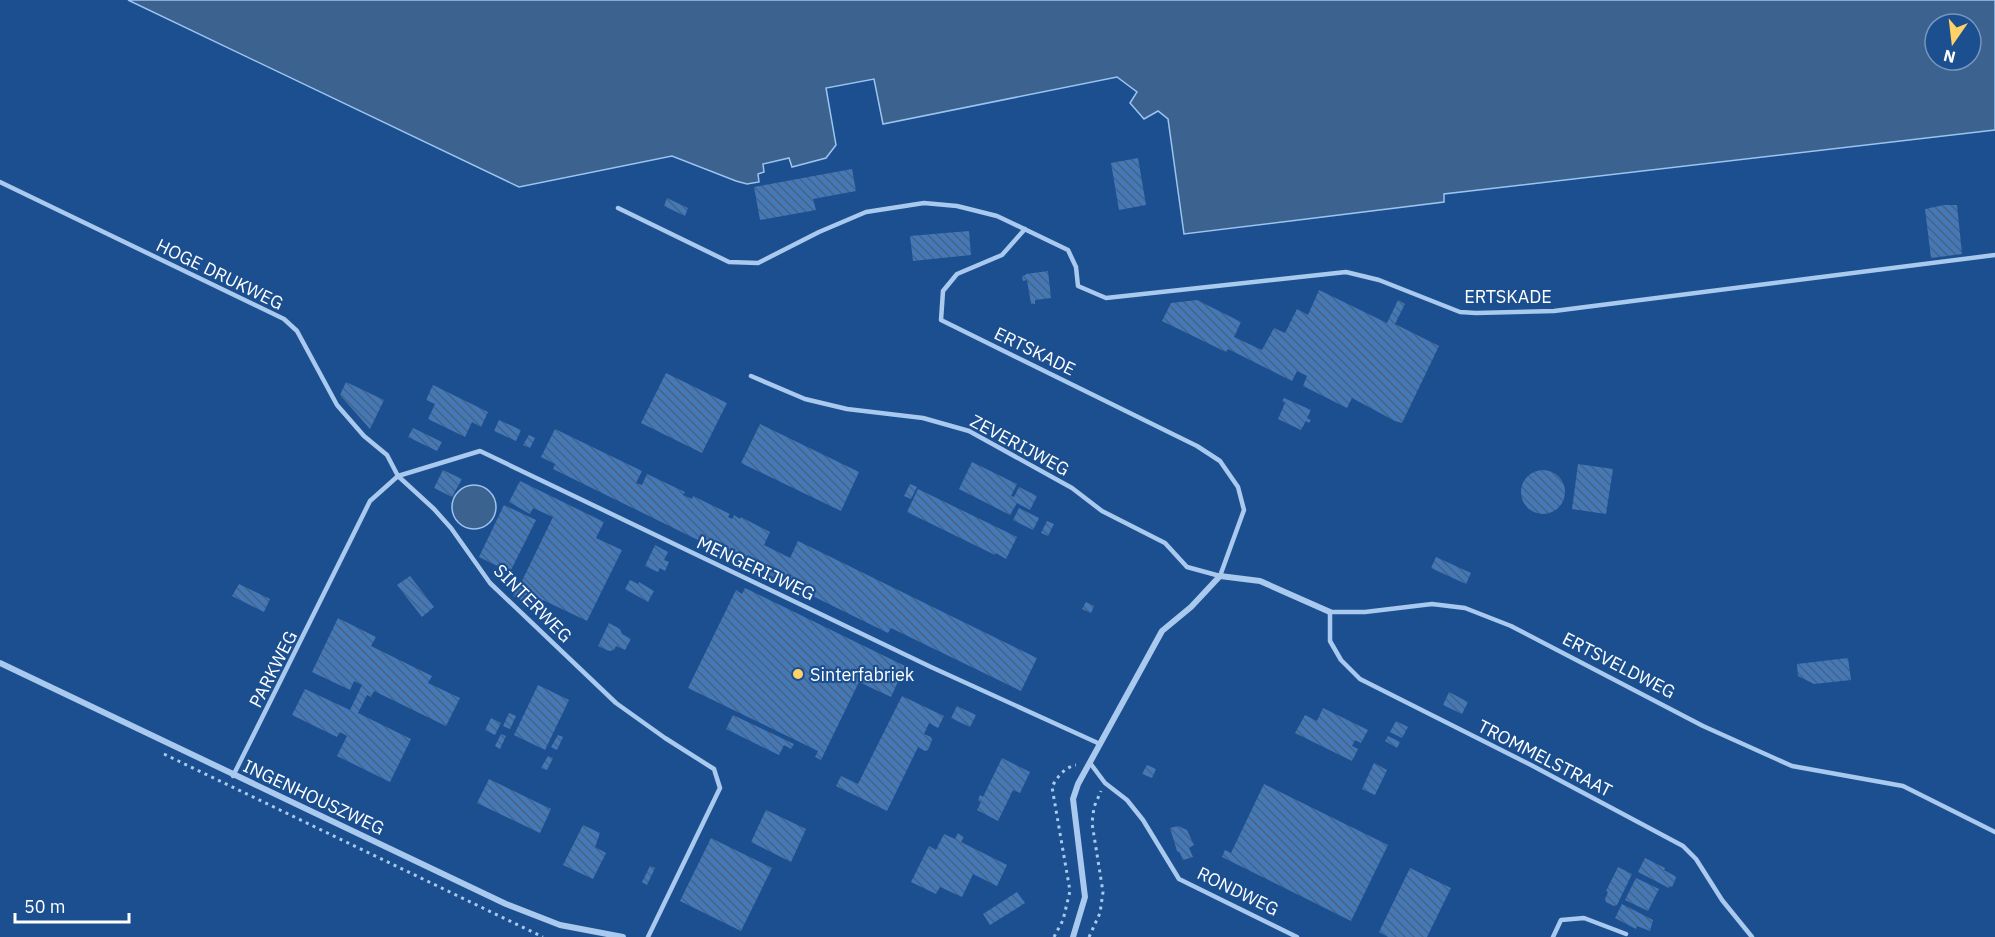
<svg xmlns="http://www.w3.org/2000/svg" width="1995" height="937" font-family="'IBM Plex Sans',sans-serif">
	<style>
		.water { fill: #3c6290; stroke: #9cc4f0; stroke-width: 1.5; fill-rule: evenodd }
		.building { fill: url(#building-back-hatch) }
		.lines { fill: none; stroke-linecap: round; stroke-linejoin: round }
		.path { stroke: #a9c9ee; stroke-width: 3; stroke-dasharray: 3 4.5; stroke-linecap: butt }
		.service { stroke: #a9c9ee; stroke-width: 4.5 }
		.minor { stroke: #a9c9ee; stroke-width: 6 }
		.poi-dot { fill: #ffd166; stroke: #1b4f8f; stroke-width: 2 }
		.labels { text-anchor: middle; dominant-baseline: central; stroke-width: 4.5; stroke-linejoin: round; paint-order: stroke }
		.street-label { font-size: 18px; fill: #fff; stroke: #1b4f8f }
		.poi-label { font-size: 18px; fill: #fff; stroke: #1b4f8f; text-anchor: start }
	</style>
	<defs>
		<pattern id="building-back-hatch" width="6" height="6" patternUnits="userSpaceOnUse" patternTransform="scale(1.5)"><rect width="6" height="6" fill="#4478b7"/><path d="M-1 5l2 2M0 0l6 6M5-1l2 2" fill="none" stroke="#486282"/></pattern>
	</defs>
	<rect width="100%" height="100%" fill="#1b4f8f"/>
	<path class="water" d="M128 0H1995V130L1444 194V202L1184 234 1168 119 1158 111 1144 119 1130 103 1137 92 1117 77 883 124 874 79 826 88 836 145 826 158 792 167 789 158 763 164 764 172 758 174 759 182 747 184 736 181 672 156 519 187ZM1935 24H1971V60H1935Z
		M452 507a22 22 0 1 1 44 0a22 22 0 1 1-44 0Z"/>
	<path class="building" d="M1138 158 1146 205 1119 210 1111 163Z
		M852 169 856 191 813 199 816 210 760 220 754 187Z
		M667 198 688 208 685 216 664 206Z
		M1944 205H1957L1962 254 1931 258 1925 209Z
		M969 231 971 255 913 261 910 236Z
		M1048 271 1051 298 1035 300V304H1031L1027 280 1023 281 1022 276 1026 275V274Z
		M1319 290 1387 323 1398 300 1405 304 1395 324 1439 346 1402 423 1395 421 1352 398 1347 408 1303 386 1307 376 1297 371 1292 381 1228 349 1226 352 1162 321 1171 303 1197 300 1241 322 1234 337 1262 350 1274 328 1285 333 1297 309 1308 315Z
		M666 373 727 403 702 453 641 423Z
		M346 382 384 400 370 429 340 395Z
		M433 385 488 412 481 427 472 422 465 437 428 419 435 404 426 400Z
		M1284 398 1311 410 1307 418 1311 420 1309 423 1306 421 1301 430 1278 419 1285 403 1282 401Z
		M499 420 521 430 516 441 494 431Z
		M760 424 859 472 841 511 741 463Z
		M413 428 442 442 437 451 408 437Z
		M555 429 642 471 636 483 642 485 647 474 685 492 683 495 692 499 693 496 730 514 728 517 732 519 734 515 740 519 741 517 770 532 764 545 790 558 798 541 1037 658 1021 691 891 628 888 633 553 469 555 464 541 457Z
		M529 435 535 438 530 448 523 445Z
		M972 462 1017 484 1011 496 1014 497 1019 487 1037 496 1030 510 1017 503 1010 515 959 489Z
		M1578 464 1613 469 1606 514 1572 509Z
		M443 470 462 479 452 497 434 488Z
		M1521 492a22 22 0 1 1 44 0a22 22 0 1 1-44 0Z
		M520 481 604 522 596 538 622 550 587 621 543 600 539 609 513 596 518 586 519 587 553 517 533 508 530 514 509 502Z
		M910 484 917 487 911 499 904 496Z
		M918 489 1017 537 1006 559 996 553 995 555 907 512Z
		M504 505 536 520 510 572 479 557Z
		M1019 508 1039 518 1033 530 1013 520Z
		M1047 521 1054 524 1048 536 1041 533Z
		M655 545 668 552 664 560 669 562 665 571 660 568 658 572 645 566Z
		M1436 557 1471 573 1466 584 1431 568Z
		M410 576 434 607 422 617 397 585Z
		M630 580 638 584 639 582 654 591 648 602 625 589Z
		M239 584 270 599 264 612 232 596Z
		M745 588 905 666 891 697 859 682 821 760 815 757 818 751 688 688 736 590 742 594Z
		M1086 602 1094 606 1091 613 1082 609Z
		M338 618 376 637 371 646 432 676 428 683 460 698 446 726 374 691 371 697 367 695 358 713 411 739 390 782 337 756 347 736 340 732 337 737 292 715 305 689 350 710 362 685 354 681 350 690 312 672Z
		M609 623 620 629 622 634 631 639 625 650 616 646 614 650 609 651 598 646Z
		M1848 658 1851 680 1814 684 1798 676 1797 664Z
		M538 685 569 700 545 750 514 735Z
		M1449 692 1468 702 1462 714 1443 705Z
		M902 696 944 716 938 728 929 723 924 734 931 737 932 740 928 750 925 751 918 747 887 811 836 786 841 776 858 784Z
		M957 706 976 715 970 727 951 718Z
		M1323 708 1368 730 1361 743 1355 740 1352 746 1358 749 1352 761 1295 733 1305 715 1317 721Z
		M509 713 516 716 510 729 503 726Z
		M733 715 794 744 791 749 784 745 779 755 726 729Z
		M491 718 501 723 495 735 485 730Z
		M1396 721 1408 727 1402 738 1390 732Z
		M501 734 506 736 500 749 495 746Z
		M558 735 563 737 557 750 551 747Z
		M1388 736 1400 742 1397 748 1385 741Z
		M548 756 553 758 547 770 541 768Z
		M1002 758 1030 772 1020 793 1013 790 998 821 977 810 981 802 978 800 980 795 983 797Z
		M1374 763 1387 770 1375 795 1362 789Z
		M1147 765 1156 769 1152 778 1142 774Z
		M489 779 551 809 540 833 477 803Z
		M1264 784 1388 845 1351 921 1222 857 1225 850 1231 853Z
		M766 810 806 829 791 862 751 842Z
		M583 825 600 833 595 847 606 853 593 879 563 865Z
		M1178 826 1187 830 1194 845 1189 848 1193 857 1183 860 1180 853 1177 851 1170 828Z
		M958 833 964 837 961 842 1007 865 997 886 973 874 962 897 940 887 936 894 911 882 929 846 936 850 944 834 955 839Z
		M711 838 772 868 741 931 680 901Z
		M1645 858 1665 868 1664 870 1675 876 1676 878 1672 887 1670 886 1669 888 1638 872Z
		M650 866 655 868 647 885 642 882Z
		M1618 867 1632 874 1617 905 1614 906 1606 902 1605 899 1608 892 1606 891Z
		M1410 868 1451 888 1427 937H1388L1379 932Z
		M1636 878 1659 889 1648 911 1625 900Z
		M1017 892 1025 903 990 925 983 914Z
		M1622 904 1653 920 1650 931 1637 926 1636 929 1615 918Z"/>
	<g class="lines">
		<path class="path" d="M164 754 543 937
			M1054 937 1063 920 1070 891 1052 787C1057 777 1065 767 1076 765
			M1089 937 1100 913 1103 892 1092 823 1094 807 1101 791"/>
		<path class="service" d="M0 182 284 319 297 331 337 405 364 436 387 455 398 476 480 451 931 667 1100 744
			M618 208 729 262 758 263 819 232 866 212 924 203 957 206 997 216 1068 250 1076 267 1078 286 1106 298 1346 272 1379 280 1460 312 1476 313 1554 311 1995 255
			M751 376 805 399 847 409 923 418 969 431 1072 488 1102 511 1165 543 1187 567 1220 576 1244 510 1238 487 1220 461 1197 446 941 320 943 291 957 274 1002 255 1025 229
			M1090 763 1105 783 1127 800 1143 820 1179 879 1297 937
			M233 776 370 501 398 476 434 509 451 528 490 583 616 703 665 738 714 769 720 788 648 937
			M1553 937 1561 920 1584 918 1626 934
			M1752 937 1722 900 1696 859 1683 846 1531 765 1360 679 1341 660 1330 641V612H1365L1432 604 1465 608 1511 626 1703 726 1792 766 1903 786 1995 832"/>
		<path class="minor" d="M0 663 506 904 560 925 623 937
			M1073 937 1085 897 1073 799 1078 784 1162 631 1191 607 1220 576 1260 581 1330 612"/>
	</g>
	<circle class="poi-dot" cx="798" cy="674" r="6"/>
	<g class="labels">
		<g class="street-label">
			<text transform="translate(220 274) rotate(26)">HOGE DRUKWEG</text>
			<text x="1508" y="296">ERTSKADE</text>
			<text transform="translate(1035 351) rotate(26)">ERTSKADE</text>
			<text transform="translate(1020 445) rotate(28)">ZEVERIJWEG</text>
			<text transform="translate(756 568) rotate(25)">MENGERIJWEG</text>
			<text transform="translate(533 603) rotate(45)">SINTERWEG</text>
			<text transform="translate(1619 665) rotate(27)">ERTSVELDWEG</text>
			<text transform="translate(273 669) rotate(-63)">PARKWEG</text>
			<text transform="translate(1545 758) rotate(27)">TROMMELSTRAAT</text>
			<text transform="translate(314 797) rotate(25)">INGENHOUSZWEG</text>
			<text transform="translate(1238 891) rotate(26)">RONDWEG</text>
		</g>
		<g class="poi-label">
			<text x="810" y="674">Sinterfabriek</text>
		</g>
	</g>
	<g transform="translate(1953 42) rotate(194)"><circle r="28" fill="#1b4f8f" stroke="#7695bc" stroke-width="1.5"/>
	<path d="M0-4.5L10 22L0 15L-10 22Z" fill="#ffd166"/>
	<text y="-9" font-size="16" font-weight="bold" text-anchor="middle" fill="#ffffff">N</text>
	</g>
	<path d="M15 913v9h114v-9" fill="none" stroke="#ffffff" stroke-width="3"/>
	<text x="24" y="913" font-size="18" fill="#ffffff" stroke="#1b4f8f" stroke-width="4.5" paint-order="stroke">50 m</text>
</svg>
